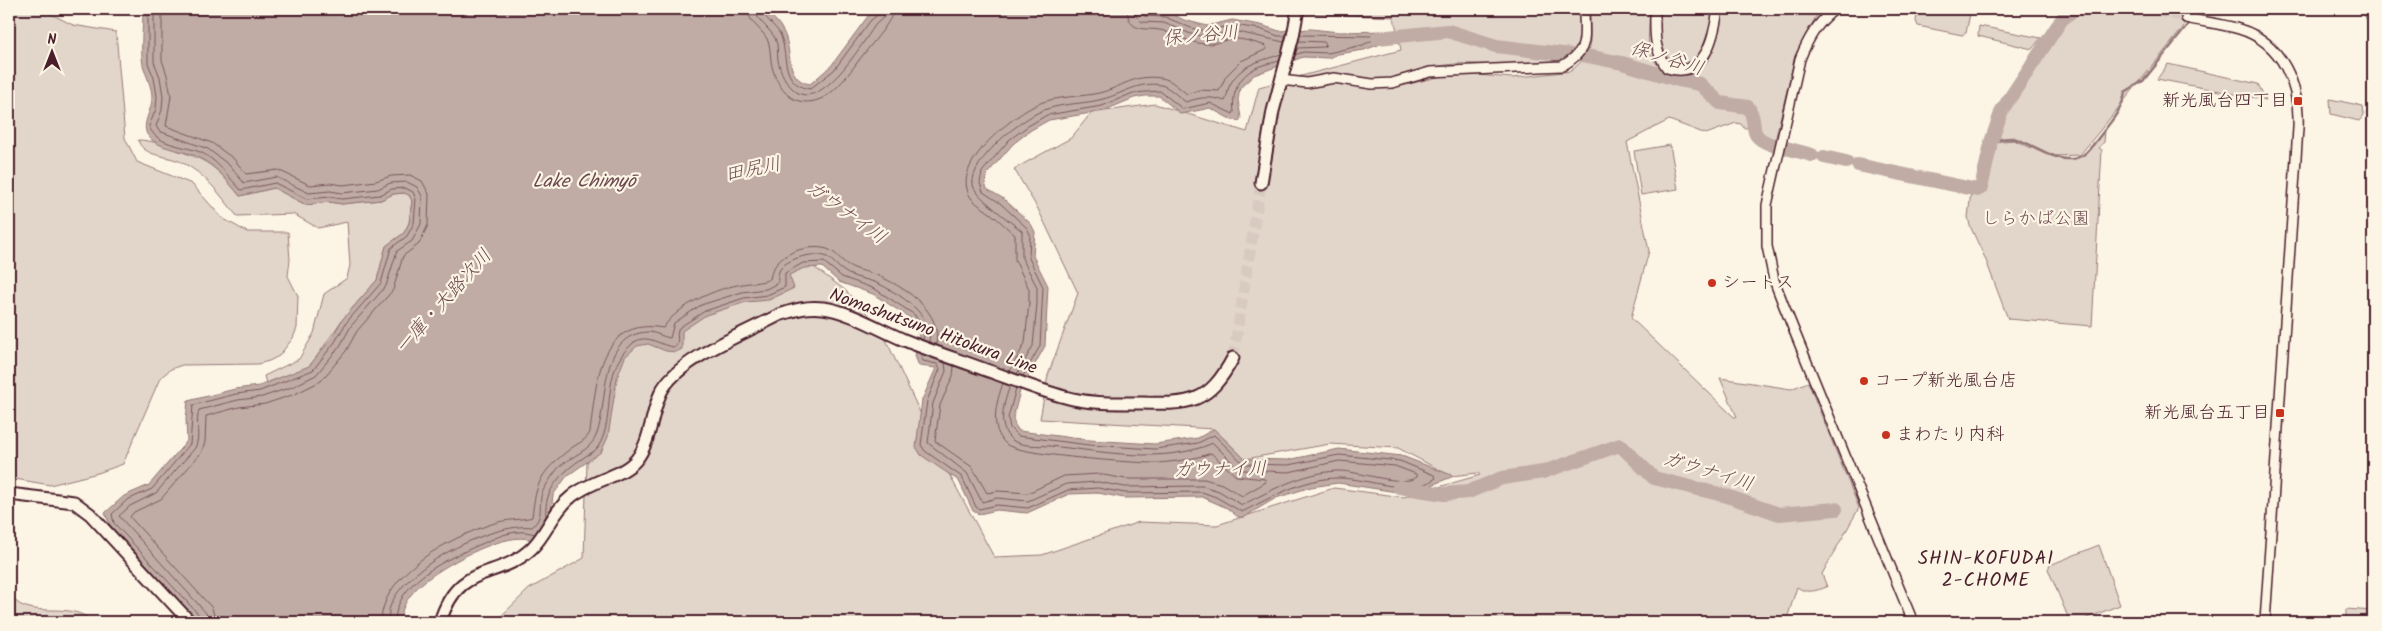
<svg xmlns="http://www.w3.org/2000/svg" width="2382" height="631" font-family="Kalam,'Klee One',sans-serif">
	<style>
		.green { fill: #e2d5ca; stroke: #967a7a }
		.water { fill: #c0aca5; stroke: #917474 }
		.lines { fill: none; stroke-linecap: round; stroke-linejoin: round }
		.shore { stroke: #79575c; stroke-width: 1 }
		.stream { stroke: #917474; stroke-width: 2.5 }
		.river { stroke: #c0aca5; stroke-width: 14 }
		.minor-tunnel { stroke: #d8cac0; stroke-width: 9; stroke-dasharray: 9 4.5; stroke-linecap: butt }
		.major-tunnel { stroke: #d8cac0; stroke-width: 11; stroke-dasharray: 11 5.5; stroke-linecap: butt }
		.minor-casing { stroke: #4a1f2b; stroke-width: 12 }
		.major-casing { stroke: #4a1f2b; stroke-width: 15 }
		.minor { stroke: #fcf5e5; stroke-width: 9 }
		.major { stroke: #fcf5e5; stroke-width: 11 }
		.poi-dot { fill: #c8321e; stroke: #fcf5e5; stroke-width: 2 }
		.labels { text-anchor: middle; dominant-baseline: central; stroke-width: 4.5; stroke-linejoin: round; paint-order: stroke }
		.poi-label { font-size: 18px; fill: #4a1f2b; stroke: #fcf5e5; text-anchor: start }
		.park-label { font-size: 18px; fill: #704c53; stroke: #fcf5e5 }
		.street-label { font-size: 18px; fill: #4a1f2b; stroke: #fcf5e5 }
		.water-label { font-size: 19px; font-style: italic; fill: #6d4950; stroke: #fcf5e5 }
		.neighbourhood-label { font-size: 19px; letter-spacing: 1px; fill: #4a1f2b; stroke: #fcf5e5 }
	</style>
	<rect width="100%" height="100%" fill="#fcf5e5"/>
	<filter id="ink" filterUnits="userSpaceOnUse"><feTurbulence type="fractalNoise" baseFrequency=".02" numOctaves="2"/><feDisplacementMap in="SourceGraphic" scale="10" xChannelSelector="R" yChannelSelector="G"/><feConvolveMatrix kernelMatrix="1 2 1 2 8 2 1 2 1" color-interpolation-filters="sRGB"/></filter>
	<g filter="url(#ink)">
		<path class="green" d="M9 9H41L73 25 116 32 125 138 137 162 192 184 222 218 247 232H288L290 260 288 276 298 296 297 328 293 338 279 356 269 361 258 364 182 365 171 369 160 378 123 464 98 473 50 485 9 478Z
			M1285 9H1581C1581 22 1584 39 1576 51 1559 75 1483 62 1456 64 1438 65 1420 71 1403 76L1405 85 1454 73 1512 78 1571 71 1585 58 1590 47V9H1650C1650 23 1646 42 1651 55 1655 64 1665 73 1674 75 1711 83 1720 35 1722 9H1820L1795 56 1775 141C1744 132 1764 121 1751 109L1748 110 1751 116 1752 127 1744 128 1741 124 1736 123 1706 134 1669 120 1627 142 1649 251 1631 318 1734 417H1737L1720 378 1791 389 1808 382 1859 508 1822 574 1827 587C1815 591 1807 594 1797 587L1786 622H495L529 589 584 558 589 396 625 340 803 259 845 290 879 325 949 474 994 557 1042 555 1139 522 1217 525 1334 488 1404 497 1480 475 1478 473 1451 476 1398 448 1330 444 1245 459 1214 429 1040 419 1048 375 1078 293 1038 209 1014 169 1071 138 1091 113 1155 104 1247 132 1259 87 1401 50 1394 17 1305 13Z
			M1660 9H1713C1712 29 1703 69 1676 63 1657 52 1659 29 1660 9Z
			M1918 9H1971L1966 33 1962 35 1918 26 1916 21Z
			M2079 9H2192L2187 13 2183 28 2167 48 2080 155 2055 156 2014 137 1993 139 2002 112 2062 24Z
			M2360 9H2373V29Z
			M1979 26 2041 38 2032 49 1978 36Z
			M2168 64 2258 84 2266 100 2157 79Z
			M2330 99 2363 106 2364 115 2359 121 2331 114Z
			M2105 131 2104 142 2099 148 2102 150 2092 326 2008 319 1985 258 1970 226 1968 217 1971 192 1982 190 1993 142 2014 140 2047 155 2072 160 2087 153Z
			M138 140C151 140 159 144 171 148 209 161 215 165 240 196L274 188 306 205 329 202 342 204 381 200 393 194 405 193 409 195 412 200 409 223 404 233 386 246 377 280 342 320 313 362 309 367 266 383 264 376 299 359 314 333 324 294 347 278 350 265 347 222 318 228 293 214 237 216C221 196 205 173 181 162 167 155 143 157 138 140Z
			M1670 145 1678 189 1641 195 1634 151Z
			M2099 545 2120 605 2077 622H2070L2048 569 2050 565Z
			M9 595C13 598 17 603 21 605 45 616 72 602 93 622H9Z
			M2346 609 2373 611V622H2346Z"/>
		<path class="water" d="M141 9H766C771 17 779 22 783 31 793 48 784 80 810 84L831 66 868 16 877 9H1140L1154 12 1166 11 1184 20 1207 26 1232 20 1261 25 1279 31 1311 29 1339 32 1386 31 1396 37 1392 40 1364 50 1338 54 1329 58 1303 57 1254 75 1240 88 1238 100 1241 118 1239 121 1232 120 1210 108 1181 114 1159 96H1145L1134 98 1103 111 1049 120 1031 130 1013 144 987 174 985 183 987 189 1004 199 1031 224 1035 232 1033 256 1048 286 1045 346 1020 391 1013 418 1015 425 1019 431 1089 440 1155 444 1198 438 1214 429 1245 459 1288 460 1339 449 1402 456 1454 476 1422 489 1411 491 1397 492 1338 483 1311 487 1276 498 1244 517H1238L1227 508 1202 497 1124 498 1098 493 1069 494 1027 513 997 510 979 514 973 511 959 481 921 455 916 447 922 400 936 368 919 366 915 356 919 336 912 319 873 294 839 282 822 267 804 268 789 275 794 288 769 300 746 302 706 315 682 331V349L676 352 666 351 648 344 637 346 625 357 617 378 608 437 601 452 567 476 553 495 551 512 535 542C512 525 434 570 417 588 407 598 401 609 400 622H199L110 525 105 513 124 496 149 485 187 441 186 419 188 401 235 389 259 386 309 366 331 339 342 320 377 280 386 246 404 233 409 223 412 201 409 195 404 193 393 194 381 200 342 204 329 202 306 205 274 188 240 196C228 182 218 168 202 159 187 150 166 151 152 140 137 128 152 113 152 98 152 86 146 76 143 65 140 49 143 28 143 12Z"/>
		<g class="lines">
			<path class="shore" d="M148 9V63L154 78 157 96 156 109 149 126C156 147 188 145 204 154 220 163 229 178 241 190L275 183 307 199 330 197 342 199 380 195 392 189 405 188 413 192 416 199 414 223 407 236 391 248 381 283 346 323 335 342 313 370 260 391 236 394 193 405 190 444 152 489 127 500 112 514 114 523 201 617 203 622
				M154 9V62L160 77 163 96 162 110 156 126 159 131 208 149 229 165 244 183 276 177 309 193 330 191 342 193 378 189 390 183 407 182 417 187 422 196 421 224 412 241 397 251 386 286 351 326 340 346 316 375 292 387 262 397 238 400 199 410C195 422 201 437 195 448L156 493 130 506 119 516 206 613 209 622
				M162 9V60L167 75 171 96 166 126 212 143 234 159 246 174 278 170 310 185 330 183 343 185 376 181 391 176 410 175 422 181 429 194 428 225 419 244 403 256 393 290 357 331 346 351 321 381 295 394 265 404 239 407 206 416 205 442 201 453 161 499 134 512 130 517 212 608 216 622
				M748 9C748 25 765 29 769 44 771 53 770 63 774 73 778 84 786 98 799 101 828 108 847 75 863 55 871 45 893 20 894 9
				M755 9C756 23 774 29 777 44 778 49 777 54 778 60 780 71 785 82 794 90 821 114 863 42 876 24L884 17 886 9
				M762 9C763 18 775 25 780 34 789 54 779 84 810 89L834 70 871 20 879 14 880 9
				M1134 9 1136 16 1142 22 1164 23 1191 34 1208 37 1233 31 1284 42
				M1140 9 1144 16 1165 17 1191 28 1206 31 1233 25 1260 29 1278 36H1286
				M1297 48 1324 47 1326 45 1324 42 1299 41
				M1295 55 1303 52 1328 53 1363 45 1375 39 1372 36 1300 35
				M920 354 923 361 937 364 940 369 927 401 921 445 925 451 962 477 976 507 979 509 997 505 1028 508 1068 490 1098 488 1125 493 1202 492 1216 497 1242 512C1272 497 1304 478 1339 478 1369 478 1409 498 1436 478L1434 475 1400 461 1339 455 1288 465 1244 464 1214 435 1198 443 1155 449 1089 445 1018 436 1010 428 1008 418 1016 388
				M945 363 946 371 933 403 928 443 967 473 982 502 997 498 1028 501 1066 484 1098 482 1125 487 1203 486 1219 491 1242 505C1272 490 1302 473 1337 471 1357 470 1402 488 1417 477L1416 474 1395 466 1339 461 1289 472 1243 470 1237 467 1213 443C1163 465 1102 451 1050 446 1038 445 1022 447 1012 440 996 427 1004 402 1010 386
				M954 366 953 376 940 405 935 441 972 467 987 493 998 491 1028 493 1064 476 1098 474 1126 479H1204L1222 484 1242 496 1266 482 1265 479 1236 476 1211 453C1195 459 1174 462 1156 463 1134 463 1017 455 1006 444 989 428 996 403 1003 383
				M1010 371 1025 343 1029 303V289L1015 260V235C1007 228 998 219 990 213 980 205 970 202 967 189 958 158 1018 111 1043 102 1061 96 1081 97 1099 93 1123 87 1133 74 1161 78 1171 79 1179 88 1187 94L1199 90 1219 91 1226 76 1241 61 1267 49 1266 46C1256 43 1242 38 1232 39 1223 40 1214 45 1205 44 1190 43 1178 36 1164 31 1149 26 1128 36 1127 9
				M1017 374 1033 346 1037 304V287L1022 258V231C1011 222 975 196 973 185 969 160 1025 115 1047 109 1065 103 1085 104 1103 99 1123 94 1138 81 1161 85 1170 87 1178 97 1186 102 1201 97 1210 96 1225 101 1228 96 1227 88 1231 83 1242 63 1263 61 1281 54
				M1023 376 1040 346 1043 287 1029 258 1030 234 1027 228 1000 203 983 192 980 183 982 172 1009 140 1028 126 1047 115 1102 106 1133 93 1160 91 1183 109 1210 103 1233 114 1234 112C1231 90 1241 72 1263 65 1269 63 1274 63 1279 61
				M546 516C543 490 563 471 583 458 588 454 595 452 598 447 617 417 599 372 632 344 646 331 661 347 675 347 681 341 674 333 680 327L705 311 744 298 767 295 785 287V273L803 263 824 262 842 277 875 289 915 315 924 334 923 340
				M381 622C382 571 455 535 498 522 505 520 529 519 532 517 536 481 541 472 570 449 578 443 586 441 590 432 596 386 598 316 663 328 678 305 716 288 743 284 753 282 762 283 770 279 773 255 805 243 827 249 836 252 841 261 848 265 858 271 871 272 881 277 907 289 943 312 936 345
				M389 622C389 617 388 611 390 607 403 567 493 522 532 527 546 515 536 503 544 489 548 482 554 473 559 467 571 456 590 451 596 436 609 405 597 334 648 332 655 332 663 337 670 338L674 323 701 305 742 292 766 289 778 283C778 278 777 273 781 268 789 258 815 251 827 257 834 261 838 268 845 272 854 278 867 279 877 283 898 293 935 315 929 342
				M395 622C395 582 447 559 479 545 491 540 506 532 519 532 524 531 530 533 535 534"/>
			<path class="stream" d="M2195 13 2198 9
				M1991 142C1998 140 2006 137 2014 139 2035 143 2060 169 2083 155 2091 149 2097 139 2103 132 2113 119 2123 108 2125 92L2143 81 2188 25"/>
			<path class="river" d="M1378 38 1448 31 1496 46 1571 55
				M1582 55 1622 63 1679 80 1700 84 1720 103 1748 107C1760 124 1744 136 1773 145
				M1991 142 2002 110 2062 19 2074 9
				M1786 148 1812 155
				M1824 157 1846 162
				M1858 165 1973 189
				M1977 190 1981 188 1990 148
				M1399 487 1444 494 1468 492 1502 478 1543 472 1620 445 1654 478 1727 496 1779 514 1836 509"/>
			<path class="minor-tunnel" d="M2144 9 2186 18"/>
			<path class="major-tunnel" d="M1233 358 1261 183"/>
			<defs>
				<path id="minor" d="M1655 9C1655 31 1653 50 1667 68 1705 80 1714 37 1718 9
					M1835 9C1817 23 1808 39 1800 59L1767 205V246L1774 280 1784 306 1913 622
					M2186 18C2203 22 2222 24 2239 29 2283 42 2300 86 2298 128L2265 622
					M1281 80 1307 83 1334 78 1372 84 1392 83 1430 72 1562 66C1590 50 1584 39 1584 9"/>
				<path id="major" d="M1261 183 1273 111 1293 36 1298 9
					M9 494 74 502 90 514 190 622
					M440 622C459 560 497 582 532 548 547 533 554 510 571 497 589 481 622 477 636 460 651 442 651 413 661 392 677 359 746 333 779 315 794 310 807 306 823 308 849 311 880 330 904 340 931 351 959 360 986 370 1012 379 1038 390 1065 397 1089 404 1115 403 1140 403 1189 404 1208 405 1233 358"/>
			</defs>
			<use href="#minor" class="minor-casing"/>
			<use href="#major" class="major-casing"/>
			<use href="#minor" class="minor"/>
			<use href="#major" class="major"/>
		</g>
	</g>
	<g class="poi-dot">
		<rect x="2293" y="96" width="10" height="10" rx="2.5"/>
		<circle cx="1712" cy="283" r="5"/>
		<circle cx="1864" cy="381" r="5"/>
		<rect x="2275" y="408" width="10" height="10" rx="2.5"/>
		<circle cx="1886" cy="435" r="5"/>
	</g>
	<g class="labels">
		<g class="poi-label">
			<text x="2288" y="101" text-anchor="end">新光風台四丁目</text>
			<text x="1722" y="283">シートス</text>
			<text x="1874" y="381">コープ新光風台店</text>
			<text x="2270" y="413" text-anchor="end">新光風台五丁目</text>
			<text x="1896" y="435">まわたり内科</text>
		</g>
		<g class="park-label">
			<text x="2036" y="219">しらかば公園</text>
		</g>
		<g class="street-label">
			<text transform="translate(933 332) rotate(20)">Nomashutsuno Hitokura Line</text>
		</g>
		<g class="water-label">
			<text transform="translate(1201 36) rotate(-5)">保ノ谷川</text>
			<text transform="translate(1667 59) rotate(17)">保ノ谷川</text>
			<text transform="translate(753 170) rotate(-12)">田尻川</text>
			<text x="584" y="182">Lake Chimyō</text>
			<text transform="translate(846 213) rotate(36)">ガウナイ川</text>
			<text transform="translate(444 302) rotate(-48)">一庫・大路次川</text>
			<text transform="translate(1220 470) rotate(-1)">ガウナイ川</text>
			<text transform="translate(1708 472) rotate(17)">ガウナイ川</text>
		</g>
		<g class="neighbourhood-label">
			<text x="1986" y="559">SHIN-KOFUDAI<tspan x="1986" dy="22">2-CHOME</tspan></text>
		</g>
	</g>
	<rect width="2382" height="631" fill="none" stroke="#fcf5e5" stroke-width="30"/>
	<rect x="15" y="15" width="2352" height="601" fill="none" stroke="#4a1f2b" stroke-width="2" filter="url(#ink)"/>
	<g transform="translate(52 52)" stroke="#fcf5e5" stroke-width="4" paint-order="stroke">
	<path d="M0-4L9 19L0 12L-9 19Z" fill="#4a1f2b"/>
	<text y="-8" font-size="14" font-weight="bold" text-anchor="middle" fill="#4a1f2b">N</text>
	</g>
</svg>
